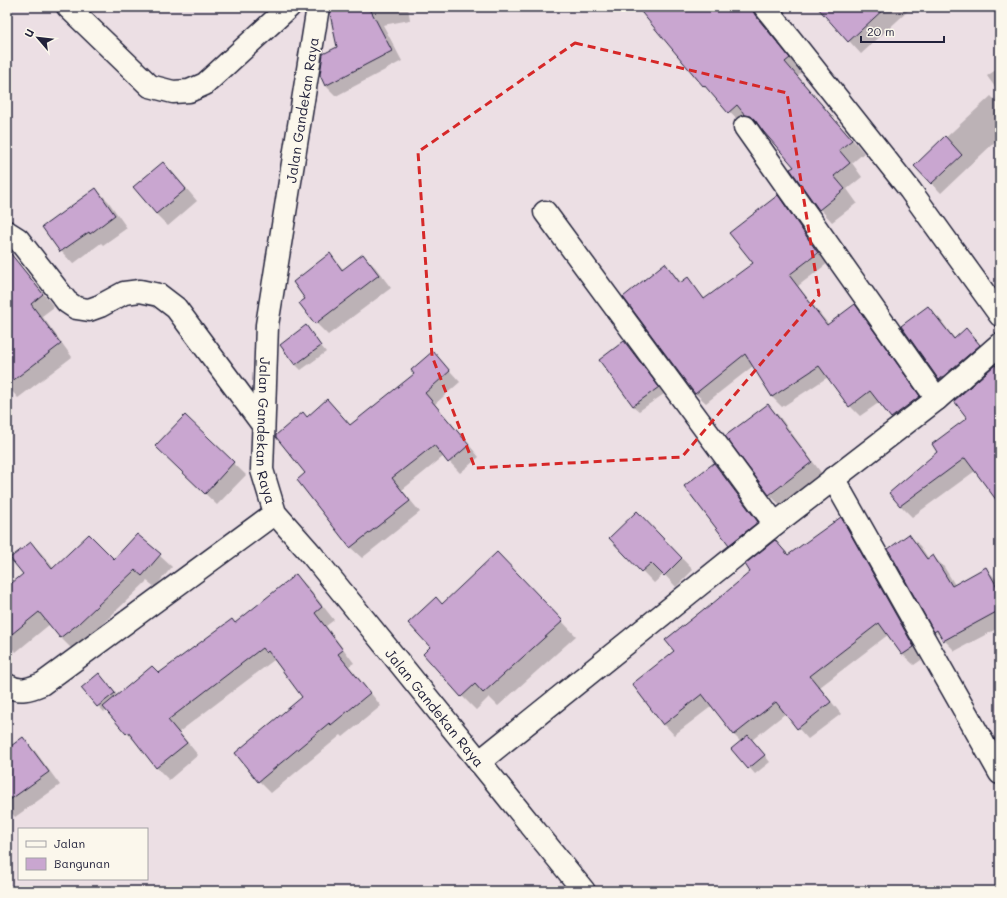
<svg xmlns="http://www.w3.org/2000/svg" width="1007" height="898" font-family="Mali,sans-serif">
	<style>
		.shadow { fill: #0003 }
		.building { fill: #c9a6d0; stroke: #22223b }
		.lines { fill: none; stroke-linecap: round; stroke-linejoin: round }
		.minor-casing { stroke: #22223b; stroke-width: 25 }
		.minor { stroke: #fbf7ec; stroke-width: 22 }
		.marked { fill: none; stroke: #d62828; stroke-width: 3; stroke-dasharray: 8 5; stroke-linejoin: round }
		.labels { text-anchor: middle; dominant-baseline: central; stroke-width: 3; stroke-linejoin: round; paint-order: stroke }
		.street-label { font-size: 14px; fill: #22223b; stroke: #fbf7ec }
	</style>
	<rect width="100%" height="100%" fill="#ecdfe4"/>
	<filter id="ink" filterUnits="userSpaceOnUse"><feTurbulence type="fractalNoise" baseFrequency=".025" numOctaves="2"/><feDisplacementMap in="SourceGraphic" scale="8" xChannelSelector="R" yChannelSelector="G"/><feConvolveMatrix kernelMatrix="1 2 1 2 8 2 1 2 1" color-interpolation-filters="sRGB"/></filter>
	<g filter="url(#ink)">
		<path class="shadow" d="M331 7H408L410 20 383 25 402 61 336 96 326 86 321 75 338 48Z
			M637 7H776L763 18 768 29 802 72 798 76 864 153 852 163 862 177 847 189 857 203 832 222 820 209 795 167 762 128 759 127 750 118 742 125 704 85Z
			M818 7H906L909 10 861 54Z
			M1000 67V94L987 76Z
			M991 96 1000 105V137L941 193 915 166Z
			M163 163 175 175 197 201 168 226 156 214Z
			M96 189 108 201 127 228 103 245 101 243 73 264 61 251Z
			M778 196 788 206 828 263 798 286 829 325 855 305 865 315 929 407 902 427 891 417 880 402 860 416 850 406 828 377 782 407 772 397 753 366 706 403 695 393 665 264 682 283 688 279 706 300 754 263Z
			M330 255 344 270 363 255 375 267 391 288 328 335 316 323 301 303 306 299Z
			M14 260 26 272 54 307 42 316 72 357 18 398 7 386V266Z
			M927 307 940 319 955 339 966 330 978 342 991 358 952 392 940 380 902 327Z
			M306 327 326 352 301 370 295 364Z
			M624 342 630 348 664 394 639 411 633 406Z
			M433 352 460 382 435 404 479 457 460 473 444 456 402 490 420 512 362 558 351 548 298 480 306 473 308 418 327 400 350 425 415 374Z
			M995 366 1000 371V501L975 471 912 517 900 505 939 452 968 418Z
			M768 405 779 416 822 474 781 506 770 495 727 436Z
			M185 416 246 475 217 505 168 458Z
			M714 464 726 476 769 534 742 556 730 544Z
			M841 518 851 529 924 658 914 665 903 655 889 634 820 687 841 714 808 739 798 728 786 713 752 740 770 762 755 774 733 749 741 742 734 735 712 706 674 735 664 724 675 651 705 611 752 572 775 541 789 555Z
			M649 524 693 570 676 587 664 574 654 583 610 538Z
			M137 535 172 567 155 587 147 581 90 636 73 650 61 638 50 624 16 652 7 644V588L24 574 31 543 43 555 54 569 114 560Z
			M909 535 920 546 929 559 933 556 944 567 955 585 985 568 996 579 1000 584V627L955 651 935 631Z
			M511 567 576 636 498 706 489 697 476 710 462 696 442 605Z
			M296 575 308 587 334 620 326 626 354 663 349 666 381 706 343 737 341 735 271 793 259 781 236 753 303 697 274 660 179 732 198 755 169 780 157 768 139 745 127 733 107 710 104 712 82 688 99 674 118 696 160 674 236 624Z
			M23 739 35 751 60 785 15 817 7 808V750Z"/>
		<path class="building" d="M330 7H369L392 51 325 86 320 75 323 54 337 47 330 14Z
			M637 7H751L755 15 790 58 785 62 852 140 839 150 850 163 834 176 845 189 819 210 790 169 794 167 763 131 755 120 751 116 745 115 737 105 728 113 704 85 703 86Z
			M817 7H886L848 42Z
			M945 136 962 155 931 184 914 166Z
			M163 162 186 189 156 214 133 187Z
			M96 188 115 215 90 234 89 232 60 252 42 227Z
			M778 195 818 253 789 275 827 325 855 304 920 396 891 418 870 391 849 407 819 366 772 397 745 354 695 394 623 297 665 263 680 283 688 277 704 299 753 263 729 233Z
			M7 249 43 294 31 304 61 344 7 385Z
			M330 253 342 270 363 254 379 275 315 324 299 303 305 299 293 282Z
			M928 306 954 339 966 328 980 345 939 380 901 326Z
			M306 325 321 346 295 365 280 345Z
			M624 341 659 387 633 406 599 360Z
			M433 351 450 371 425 393 469 445 448 463 434 445 392 478 410 501 350 548 297 480 305 473 276 437V435L303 412 307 417 327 399 350 425 414 374 411 370Z
			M995 365 1000 371V505L965 458 900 506 889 493 937 452 932 444 967 418 954 401Z
			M768 404 812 462 769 495 725 436Z
			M185 415 234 462 205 494 155 446Z
			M714 463 758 522 729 545 684 486Z
			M637 511 682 558 664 576 651 563 641 572 609 538Z
			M841 517 914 647 902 655 879 623 810 676 831 702 797 729 776 702 734 735 702 694 663 725 632 684 674 651 665 640 704 609 705 610 750 572 745 564 775 540 788 555Z
			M89 534 114 559 137 534 161 554 142 576 135 570 78 624 60 638 39 612 7 638V587L23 574 10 558 31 542 52 569Z
			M909 534 927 559 933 555 952 586 986 567 1000 592V610L943 641 937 630 934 632 888 549Z
			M497 552 563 621 483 693 475 684 461 697 423 654 430 647 408 623 436 597 442 604Z
			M296 574 322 607 315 613 343 650 338 654 370 693 331 725 329 723 258 782 235 753 302 697 268 651 266 653 262 648 168 720 187 743 156 768 128 732 126 734 103 707 152 666 159 673 232 619 235 623Z
			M99 673 115 693 97 707 81 688Z
			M748 735 765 755 748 769 731 749Z
			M23 737 49 772 7 802V749Z"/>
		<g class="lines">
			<defs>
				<g id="minor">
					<path d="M68 7 150 86 173 92 189 91 205 84 289 7"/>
					<path id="s1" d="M318 7 267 325 262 470 275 513 312 555 584 891"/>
					<path d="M765 7 910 190 1000 315"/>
					<path d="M745 127 937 399"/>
					<path d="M545 212 775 524"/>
					<path d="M7 232 18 239 67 302 76 308 89 310 100 306 124 293 140 291 159 295 176 308 263 425"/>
					<path d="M833 478 1000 773"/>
					<path d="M7 685C19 693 30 689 42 684L275 513"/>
					<path d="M479 762 775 524 937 399 1000 344"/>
				</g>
			</defs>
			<use href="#minor" class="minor-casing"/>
			<use href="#minor" class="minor"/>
		</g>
	</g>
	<path class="marked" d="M575 43 787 93 819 295 682 457 475 468 432 356 418 152Z"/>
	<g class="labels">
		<g class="street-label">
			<text transform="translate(302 110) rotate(-81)">Jalan Gandekan Raya</text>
			<text stroke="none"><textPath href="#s1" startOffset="428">Jalan Gandekan Raya</textPath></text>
			<text stroke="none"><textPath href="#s1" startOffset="764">Jalan Gandekan Raya</textPath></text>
		</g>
	</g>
	<rect width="1007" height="898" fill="none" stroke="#fbf7ec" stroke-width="24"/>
	<rect x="12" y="12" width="983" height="874" fill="none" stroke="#22223b" stroke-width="1.5" filter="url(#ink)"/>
	<rect x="18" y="828" width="130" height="52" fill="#fbf7ec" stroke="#a4a2a5"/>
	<rect x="26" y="841" width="20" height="6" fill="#fbf7ec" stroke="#a4a2a5"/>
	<text x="54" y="848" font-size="12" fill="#22223b">Jalan</text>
	<rect x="26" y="858" width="20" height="12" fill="#c9a6d0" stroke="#a4a2a5"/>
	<text x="54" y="868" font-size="12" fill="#22223b">Bangunan</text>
	<g transform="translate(38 38) rotate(298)" stroke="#fbf7ec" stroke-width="3" paint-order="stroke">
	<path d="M0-3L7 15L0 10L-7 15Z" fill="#22223b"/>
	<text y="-6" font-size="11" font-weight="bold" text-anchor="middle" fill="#22223b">U</text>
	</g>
	<path d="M861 36v6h83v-6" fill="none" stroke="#22223b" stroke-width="2"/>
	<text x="867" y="36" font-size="12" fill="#22223b" stroke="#fbf7ec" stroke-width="3" paint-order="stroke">20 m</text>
</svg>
